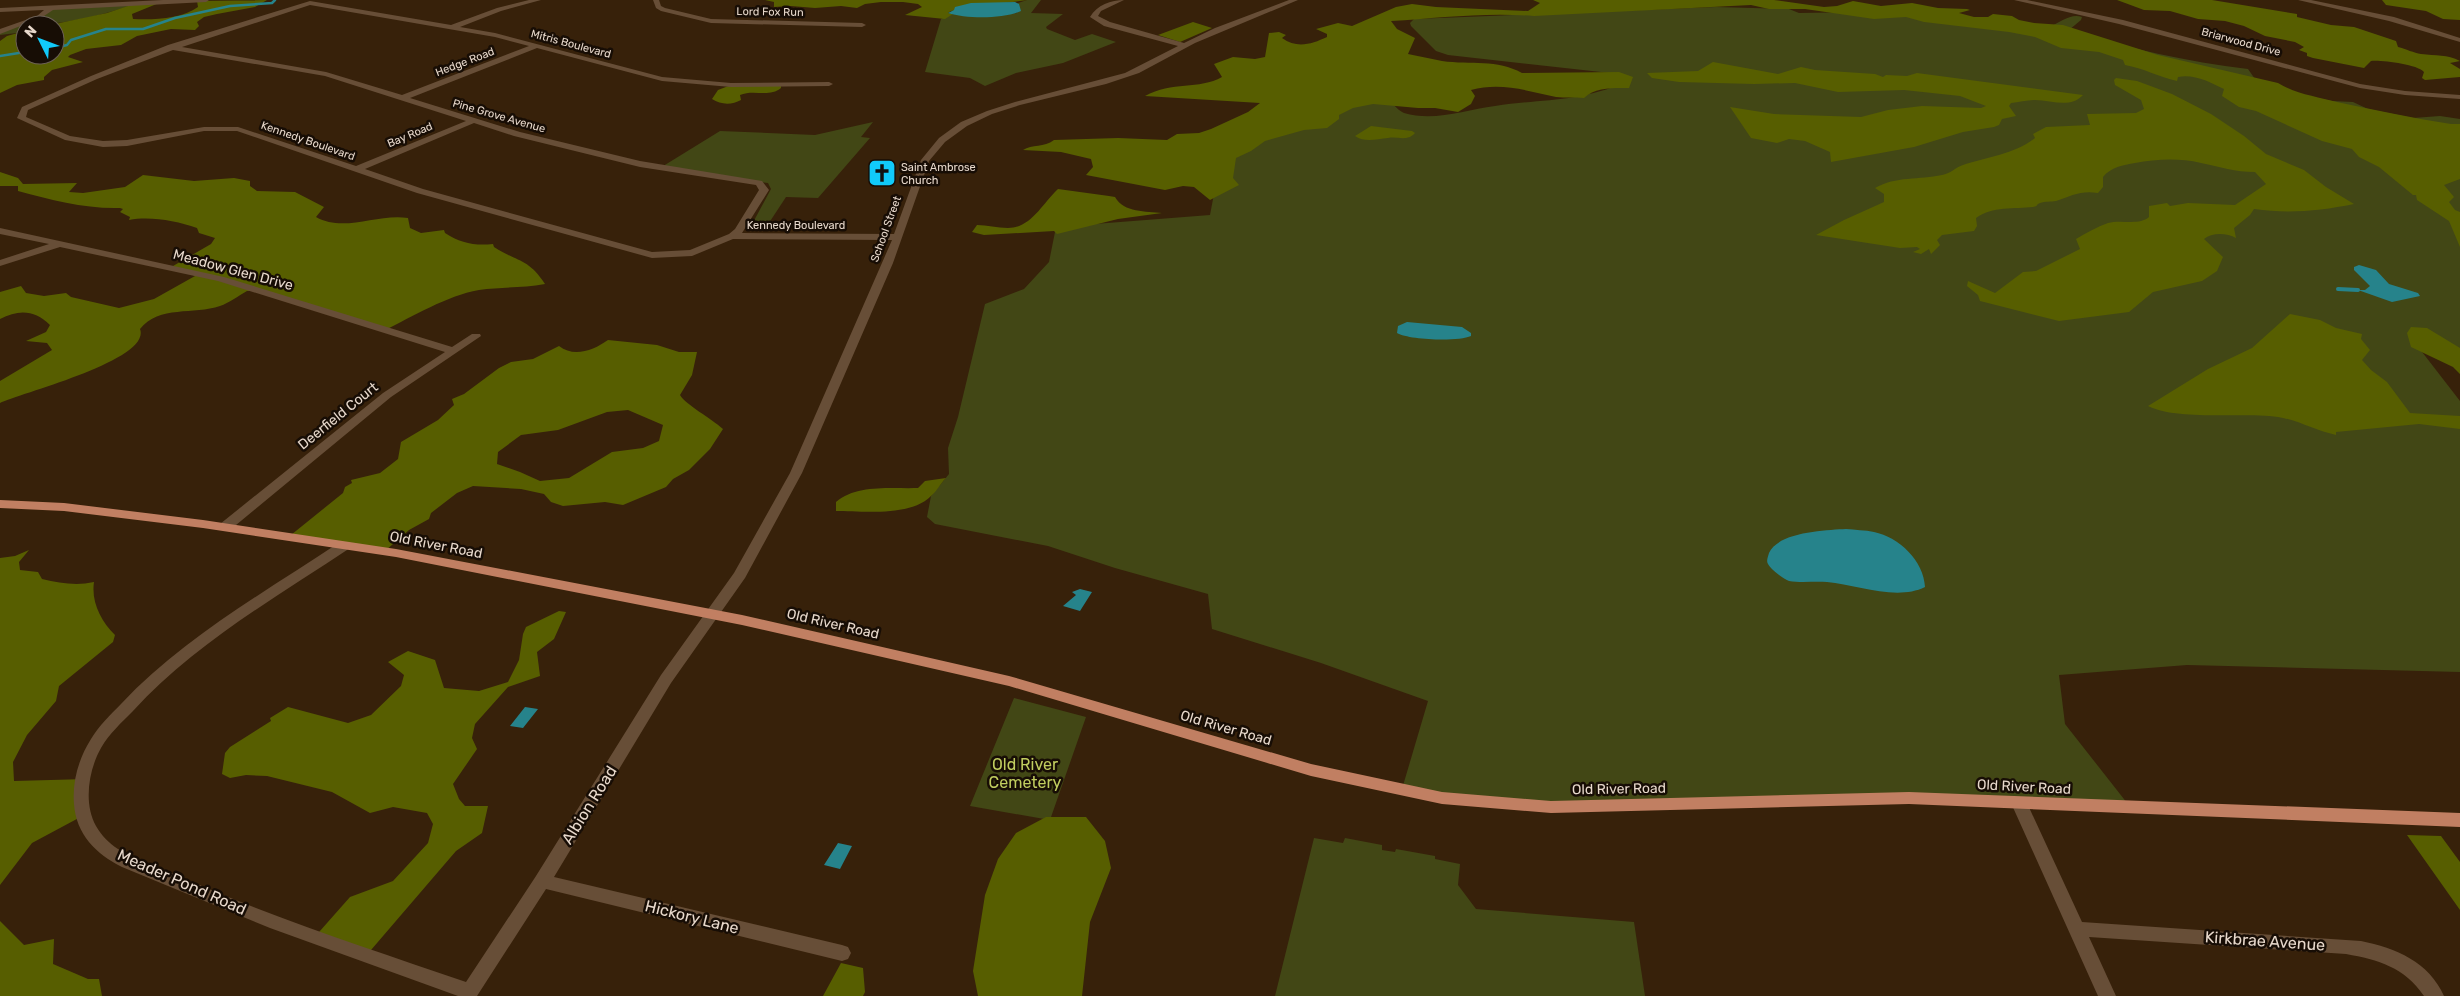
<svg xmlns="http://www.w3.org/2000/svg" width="2460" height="996" font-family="Rubik,sans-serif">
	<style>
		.green { fill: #424715 }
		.forest { fill: #575e00; fill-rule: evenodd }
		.water { fill: #26838b }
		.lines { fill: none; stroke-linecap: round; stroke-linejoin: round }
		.stream-far1 { stroke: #26838b; stroke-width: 2.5 }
		.stream { stroke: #26838b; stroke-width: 4 }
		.minor { fill: #674e37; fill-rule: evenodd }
		.major { fill: #c17f62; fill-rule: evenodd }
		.labels { text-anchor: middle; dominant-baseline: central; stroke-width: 5; stroke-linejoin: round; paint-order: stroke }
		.far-street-label { font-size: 11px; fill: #e8d9cc; stroke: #170d05 }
		.far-poi-label { font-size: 11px; fill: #e8d9cc; stroke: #170d05; text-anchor: start }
		.street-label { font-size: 14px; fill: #e8d9cc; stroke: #170d05 }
		.near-park-label { font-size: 16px; fill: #c1cd5f; stroke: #170d05 }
		.near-street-label { font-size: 16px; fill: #e8d9cc; stroke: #170d05 }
	</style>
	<rect width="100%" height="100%" fill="#37210a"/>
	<path class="green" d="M1027 0H1041L1031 13 1063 14 1046 27 1047 29 1075 40 1092 34 1116 42 1063 63 1016 73 985 86 970 78 925 72 941 19 953 14 978 17 1017 13 1018 3Z
		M136 4C100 16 64 25 25 25V32L0 35V32L39 17 52 8Z
		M1716 7 1789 9 1799 13 1864 12 2050 27C2060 22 2071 13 2082 17L2081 20 2069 30C2128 48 2187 62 2248 69L2255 79 2270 89 2332 101 2353 102 2368 109 2413 118 2440 116 2460 119V350L2419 348 2460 401V672L2187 665 2059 675 2065 724 2131 808 1909 798 1551 807 1402 789 1428 701 1321 663 1212 629 1208 594 1115 568 1048 546 935 524 927 517 931 496 949 474 948 448 958 417 985 304 1024 289 1049 262 1056 227 1210 215 1217 178 1242 151 1324 108 1390 101C1394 105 1399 111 1404 113 1434 122 1465 110 1495 106 1541 99 1582 102 1625 82L1619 74 1448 55 1436 51 1411 26 1410 23 1414 19Z
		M873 122 861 137 870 138 818 198 786 197 765 229 750 228 771 189 768 183 660 168 720 131 815 135Z
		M1014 698 1086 717 1050 820 970 806Z
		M1314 838 1343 843 1345 838 1382 845V850L1395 852 1396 849 1435 856V859L1460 864 1458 885 1476 909 1634 922 1645 996H1275Z"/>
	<path class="forest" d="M267 0 255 7 217 14 204 17 197 22 199 26 195 30 171 29 137 36 121 45 86 49 70 55 68 57 83 62 52 70 44 77V80L17 85 0 93V41L7 36 25 31V55H55V25H50L107 13 134 4 159 3 132 14 133 19C153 20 182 19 198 7L197 1Z
		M765 0H1027L951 11 948 13 953 14 945 19 905 15 922 7 918 4 903 2H881L865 4 857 8 841 6 815 8 791 6 774 7V2Z
		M1533 0H1774L1824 7 1837 6 1853 1 1881 6 1912 3 1938 8 1967 9 1970 10 1959 13 1974 17H1988L1993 14 2012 16 2019 20 2034 23 2063 25 2158 55 2278 83C2296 94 2318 97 2337 102 2375 110 2412 118 2451 124H2460V179L2444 185 2454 197 2449 202 2455 210 2460 212V247L2449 221 2417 200 2416 195H2413L2379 167 2359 157 2352 149 2322 141 2256 111 2239 107 2222 96 2224 89C2209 82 2195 74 2178 77L2177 81C2159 77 2143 68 2125 65L2123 60 2099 52 2061 48 2035 37 2009 32 1924 22 1906 17 1874 19 1805 9H1769L1751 5 1534 16C1486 12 1438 18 1391 21L1397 29 1415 38 1408 54C1419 56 1431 59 1442 61 1471 65 1497 59 1522 73L1619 72 1633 77 1629 88C1614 88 1595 87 1584 98 1575 97 1565 98 1556 97 1528 91 1501 82 1471 90L1475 96 1471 104 1458 112 1435 108H1418L1373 104 1353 108 1339 115V119L1327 128 1304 130 1265 141 1251 151 1236 158 1233 178 1239 185 1210 200 1194 187 1183 186 1165 190 1086 175 1093 167 1091 159 1061 152 1023 150C1032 144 1044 148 1054 140L1118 138 1167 140 1177 134 1199 133 1211 129 1248 112 1260 103 1145 96C1172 81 1199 90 1222 77L1214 64 1233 57 1255 59 1265 57 1269 33 1279 32 1286 35 1282 38C1297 49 1312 44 1327 37V34L1316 29 1338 23 1352 26 1396 7 1412 4 1436 7 1528 11 1540 3Z
		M2117 0H2212L2297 14V17L2331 25 2354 27 2396 41 2398 47C2406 49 2414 53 2421 54 2436 56 2447 54 2460 61L2450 63 2460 69V77L2425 80 2422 78 2424 72C2416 64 2382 60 2371 61L2364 68 2313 58 2307 56V53L2299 50 2304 47 2295 42 2265 36 2244 26 2225 21 2198 19 2170 11 2144 10Z
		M2382 0H2460V20L2443 19 2426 11 2386 5Z
		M1193 22 1212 28 1180 42 1158 35Z
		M1713 62 1778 74 1801 67 1815 70 1875 74 1883 77 1886 75 1907 76 1917 73 2083 95C2070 109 2052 100 2035 100 2027 100 2019 102 2011 103L2009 106 2016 116 2002 119 1999 125 1994 127 1963 132 1914 147 1831 162 1830 152 1805 141 1789 139 1777 143 1751 138 1730 107 1774 114 1861 117 1888 110 1922 106 1981 108 1986 106 1960 96 1904 90 1838 92 1795 83 1754 84 1679 82 1652 78 1647 73 1698 71Z
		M2116 78 2137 81 2172 94 2211 114 2244 136 2266 154 2304 170 2326 187 2354 204C2320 211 2288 214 2254 209L2250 215 2234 228 2236 238C2227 233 2212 232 2204 239L2223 257 2217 271 2202 281 2153 292 2129 312 2059 321 1980 301 1978 295 1967 286 1968 281 1995 293 2023 272 2036 271 2080 249 2076 239C2086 233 2097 227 2108 223 2121 219 2139 226 2149 217V206L2167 203 2170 206 2188 203 2235 205 2266 184 2255 172C2235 172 2220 167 2201 163 2179 158 2157 159 2135 163 2123 165 2111 167 2103 177V187L2098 193C2081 190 2071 196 2056 201 2051 202 2045 201 2040 203 2035 205 2039 206 2033 207 2015 209 1992 206 1976 218L1977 226 1974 231 1942 235 1937 240 1940 245 1931 254 1929 249 1921 254 1913 252 1920 249 1917 247 1900 248 1816 235 1844 220 1884 202V194L1875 188C1896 176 1919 180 1942 175 1950 174 1956 167 1963 165 1987 157 2015 154 2035 138L2033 134 2046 127 2090 125 2087 114 2136 113 2144 109 2141 100 2115 85 2114 80Z
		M731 85 781 86V88C769 98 754 89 740 95L741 100C732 105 721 105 712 99L718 90Z
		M1371 126 1412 131 1415 133C1407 142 1398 136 1388 138 1377 139 1365 143 1355 136Z
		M0 172 18 178 23 184 77 183 69 192 83 193 125 187 143 175 194 181 234 178 250 181V186L257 191 295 192 324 207 316 217C344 233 378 213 408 218L410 228 421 233 444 230 445 233C460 243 475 246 493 244L494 247C517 262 528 258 545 284 523 288 501 287 479 290 446 296 414 316 383 331L252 291H247C238 296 229 303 220 306 194 315 159 305 140 329 152 360 21 393 0 403V381L52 350 47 343 26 341 46 332 50 325C35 310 19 309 0 319V292L21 286 26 293 44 296 66 293 71 297 119 308 154 299 195 276 173 266 211 244 215 238 199 233 197 228C176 221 151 216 129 220L130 217 120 212 123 209 120 208C85 209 52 200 18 191V186H0Z
		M1058 189 1109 196 1115 197C1124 213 1146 211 1162 213L1118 219 1057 234 1054 231 984 235 972 232 977 225C987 225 997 228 1008 228 1031 228 1042 204 1058 189Z
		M2290 314 2320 320 2336 328 2362 334 2361 339 2370 350 2362 360 2371 370 2387 382 2410 413 2460 416V429L2419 424 2336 432V435C2316 431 2298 420 2278 417 2241 412 2178 421 2148 406L2208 369 2252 348Z
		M2411 327 2427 328 2460 348V374L2453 367 2411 347 2407 333Z
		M608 340 657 345 679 352H697L692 375 680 395C686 405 711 418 723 429L710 449 689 470 673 479 666 487 623 505 605 502 563 506 551 502 544 494 521 489 473 486 457 493 431 513 429 519 409 530 385 551 286 539 343 493 345 487 352 483 351 480 380 473 398 459 401 442 438 420 454 405 452 399 464 394 499 368 511 362 533 359 559 346C574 358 594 350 608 340ZM628 410 663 425 659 441 643 448 612 452 569 478 540 481 520 472 497 464 498 452 521 435 558 430 607 412Z
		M946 478C940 484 937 491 931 496 911 517 862 511 836 511V502C857 484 892 489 918 488L925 481Z
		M29 550 19 562 20 570 38 572 42 579C60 583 76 586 94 582 91 602 101 621 115 635L113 642 59 686 56 701 27 735 13 762 14 781 87 779 88 813 32 843 0 885V558L15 556Z
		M559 611 566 612 554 639 537 652 540 676 508 687 475 724 472 738 477 749 453 784 459 799 465 806H488L482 833 456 851 365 957 312 940 350 897 393 881 428 843 433 824 427 813 393 807 370 813 332 792 267 776 246 775 230 778 222 774 225 753 230 747 271 721 270 718 288 707 348 723 371 715 401 686 404 675 388 662 408 651 435 660 444 688 479 691 508 682 519 660 523 634 526 627Z
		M1046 817H1086L1105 841 1111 868 1090 922 1082 996H978L973 971 985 895 998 859 1016 833Z
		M2407 835 2441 836 2460 862V910Z
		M0 921 24 945 54 939 53 964 88 979H99L102 996H0Z
		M841 963 863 968 865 992 863 996H823Z"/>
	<path class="water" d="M1015 2 1019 4 1021 11C1004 19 966 19 948 13L954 10 955 7 971 3Z
		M2359 265 2376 270 2389 284 2418 293 2420 296 2392 302 2358 290H2365L2370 286 2354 270V267Z
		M1407 322 1462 327 1471 333V336C1458 342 1409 340 1397 333L1398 326Z
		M1846 529C1855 530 1865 530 1874 532 1899 537 1924 561 1925 587 1897 601 1857 585 1827 582 1815 581 1801 583 1789 581 1784 579 1771 570 1768 564 1766 561 1768 557 1769 553 1778 532 1826 530 1846 529Z
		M1080 589 1092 592 1080 611 1063 606 1076 595 1072 592Z
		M525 707 538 709 523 728 510 726Z
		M838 843 852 846 840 869 824 865Z"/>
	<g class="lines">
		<path class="stream-far1" d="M55 48 67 45 71 40 106 29H143L175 18 230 6 272 3 275 0
			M0 56 25 52"/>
		<path class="stream" d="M2338 289 2358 290"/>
		<path class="minor" d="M163 0H209L206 2 53 10 41 18 0 34V29L37 16 44 10 0 12V8Z
			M529 0H541L501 11 460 27 495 33 662 77 731 83 829 82 833 84 829 86 731 87 662 81 537 48 410 98 520 132 640 161 762 181 769 190 742 233 894 234 921 160 939 138 961 122 987 111 1015 102 1125 73 1178 46 1104 26 1090 17C1097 5 1111 0 1124 0L1101 11 1098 16 1110 22 1184 43 1215 28 1289 0H1298L1195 43 1139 73 1106 84 1020 105 992 114 967 126 945 142 929 161 893 263 802 473 745 578 671 683 554 877 842 945 848 947 851 953 848 959 842 961 546 889 477 996H458L270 928 122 867C96 854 76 834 74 804 72 781 79 758 91 739 99 726 110 715 121 704 183 638 265 592 340 542H350L352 545 350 548C275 598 194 644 133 711 122 722 109 734 101 748 89 769 83 803 96 826 101 835 109 843 118 849 140 862 165 869 188 880 279 920 373 950 466 982L536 876 661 675 734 573 790 473 892 240 733 239 692 256 652 258 417 193 237 131H204L127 146 103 147 65 140 17 118 22 107 91 76 168 45 310 1 451 25 497 8ZM310 5 495 37 529 46 402 95 326 72 182 47ZM173 50 325 76 466 121 356 166 238 127H204L127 140 103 141 70 136 26 117 28 110 97 79ZM474 123 514 136 640 167 756 185 759 190 735 229 729 234 690 250 652 252 423 189 365 169Z
			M653 0H659L661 6 665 8 711 19 862 23 866 25 862 27 711 23 661 11 656 8Z
			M2014 0H2027L2123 20 2360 84 2405 91 2460 95V99L2405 95 2360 88 2119 24Z
			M2298 0H2311L2394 17 2460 38V42L2389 21Z
			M0 228 224 277 452 347 472 334H480L481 336 391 397 230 530H220L219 527 220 524 383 393 445 352 218 281 60 247 0 266V260L49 244 0 234Z
			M2019 797 2025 798 2027 803 2082 922 2361 941C2396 948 2429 962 2444 996H2424C2404 967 2379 960 2346 954L2089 937 2116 996H2098L2011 803 2013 798Z"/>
		<path class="major" d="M0 500 64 503 203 520 396 549 742 615 1009 676 1311 764 1442 792 1551 801 1909 792 2460 813V827L1909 804 1551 813 1442 804 1311 776 1009 686 742 625 396 557 203 528 64 511 0 508Z"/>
	</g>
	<defs>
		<symbol id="church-square" viewBox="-11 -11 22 22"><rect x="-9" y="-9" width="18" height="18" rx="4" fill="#11cafa" stroke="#170d05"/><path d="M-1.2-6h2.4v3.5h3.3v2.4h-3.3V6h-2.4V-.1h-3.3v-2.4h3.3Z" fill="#111"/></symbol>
	</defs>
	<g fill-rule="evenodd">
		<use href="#church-square" x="866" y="157" width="32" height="32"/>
	</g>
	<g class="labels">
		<g class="far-street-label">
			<text transform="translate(770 12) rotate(1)">Lord Fox Run</text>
			<text transform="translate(2241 42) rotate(15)">Briarwood Drive</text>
			<text transform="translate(571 44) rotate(15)">Mitris Boulevard</text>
			<text transform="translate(465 62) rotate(-21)">Hedge Road</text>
			<text transform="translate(499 116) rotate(16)">Pine Grove Avenue</text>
			<text transform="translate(410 135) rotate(-23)">Bay Road</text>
			<text transform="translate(308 141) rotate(19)">Kennedy Boulevard</text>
			<text x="796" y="225">Kennedy Boulevard</text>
			<text transform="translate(886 229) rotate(-70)">School Street</text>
		</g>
		<g class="far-poi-label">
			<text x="901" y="167">Saint Ambrose<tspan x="901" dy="13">Church</tspan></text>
		</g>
		<g class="street-label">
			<text transform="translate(233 270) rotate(15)">Meadow Glen Drive</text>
			<text transform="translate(338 416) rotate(-39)">Deerfield Court</text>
			<text transform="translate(436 545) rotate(11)">Old River Road</text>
			<text transform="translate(833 624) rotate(13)">Old River Road</text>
			<text transform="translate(1226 728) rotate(16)">Old River Road</text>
			<text transform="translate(2024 787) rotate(3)">Old River Road</text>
			<text transform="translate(1619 789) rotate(-1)">Old River Road</text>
		</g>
		<g class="near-park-label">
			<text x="1025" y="764">Old River<tspan x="1025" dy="18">Cemetery</tspan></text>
		</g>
		<g class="near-street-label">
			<text transform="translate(589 805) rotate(-58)">Albion Road</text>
			<text transform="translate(182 882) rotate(24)">Meader Pond Road</text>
			<text transform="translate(692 917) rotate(14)">Hickory Lane</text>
			<text transform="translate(2265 941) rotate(4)">Kirkbrae Avenue</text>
		</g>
	</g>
	<g transform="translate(40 40) rotate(312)"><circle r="24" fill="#170d05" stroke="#6b5f55"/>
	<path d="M0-4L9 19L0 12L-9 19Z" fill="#11cafa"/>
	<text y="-8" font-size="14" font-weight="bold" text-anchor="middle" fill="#e8d9cc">N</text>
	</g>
</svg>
